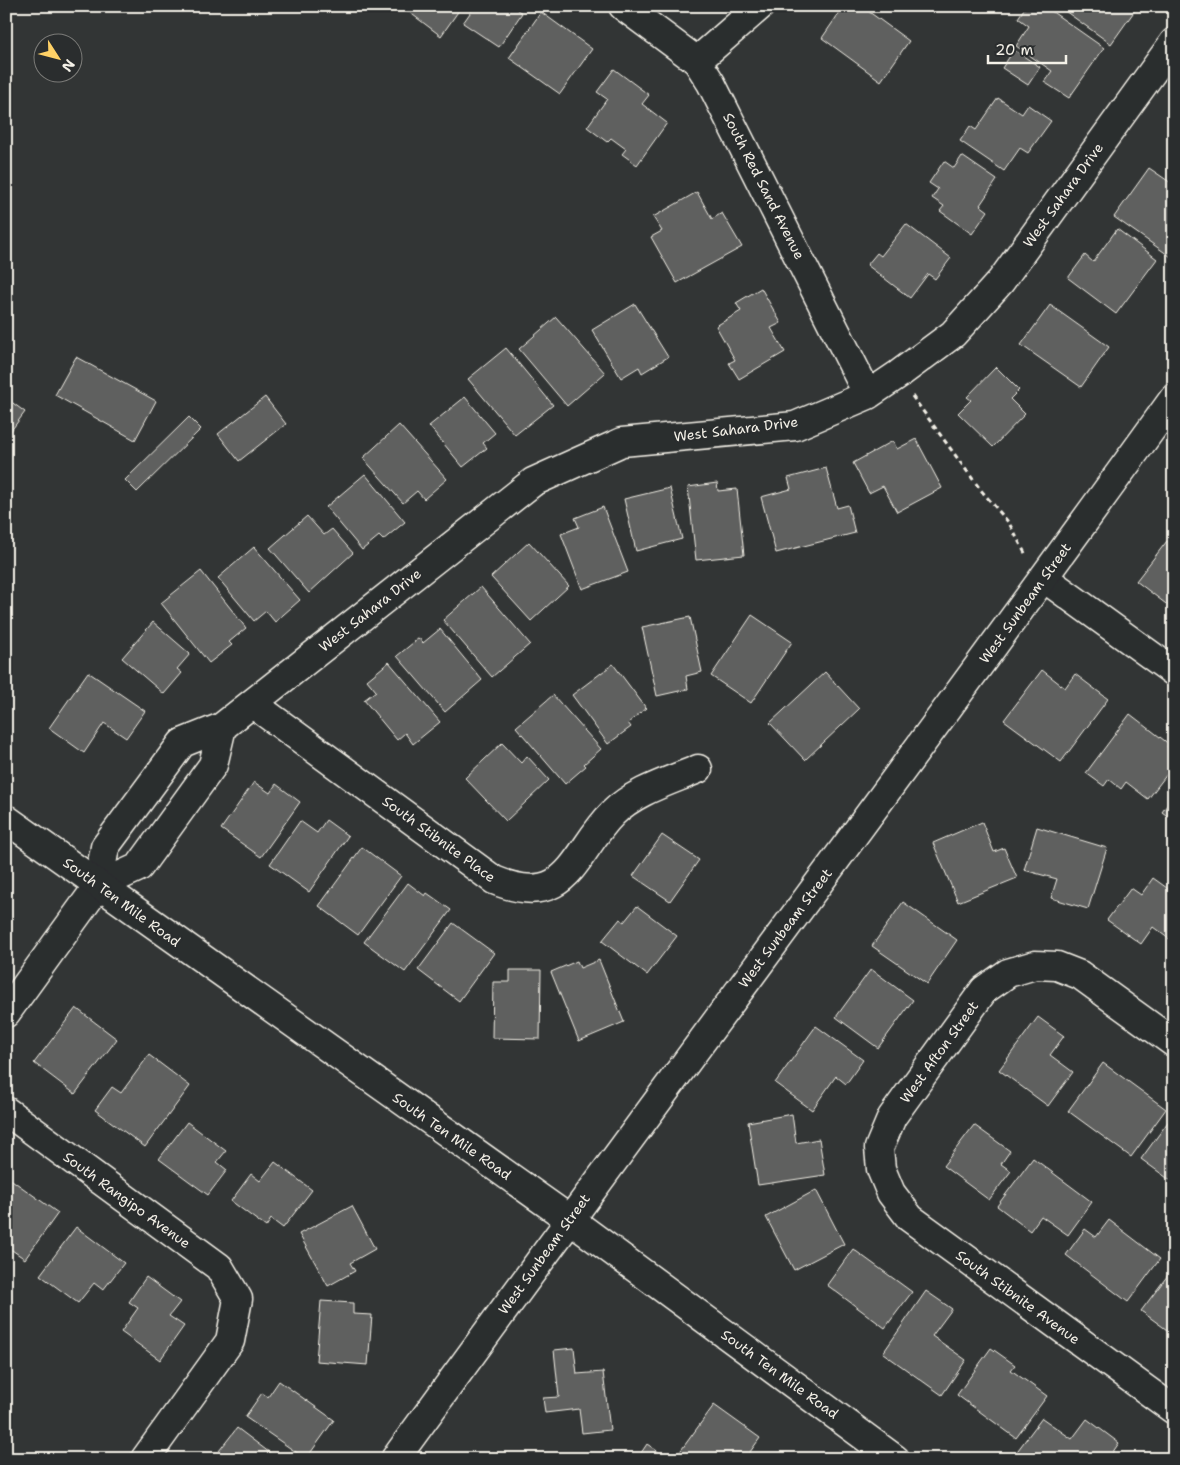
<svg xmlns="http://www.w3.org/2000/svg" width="1180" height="1465" font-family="'Shantell Sans',sans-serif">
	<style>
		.building { fill: #5f605f; stroke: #f4f1e8 }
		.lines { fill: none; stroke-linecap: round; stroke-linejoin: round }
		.minor-casing { stroke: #f4f1e8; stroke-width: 31 }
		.tertiary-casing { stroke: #f4f1e8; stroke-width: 31 }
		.path { stroke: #f4f1e8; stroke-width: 3; stroke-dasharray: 5 4; stroke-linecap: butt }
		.minor { stroke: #2a2d2e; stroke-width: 28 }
		.tertiary { stroke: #2a2d2e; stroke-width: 28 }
		.labels { text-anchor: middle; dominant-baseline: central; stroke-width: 4.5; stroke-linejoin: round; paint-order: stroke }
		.street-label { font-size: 14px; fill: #f4f1e8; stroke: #2a2d2e }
	</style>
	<rect width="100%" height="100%" fill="#323535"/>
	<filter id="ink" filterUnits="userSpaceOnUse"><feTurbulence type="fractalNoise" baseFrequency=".02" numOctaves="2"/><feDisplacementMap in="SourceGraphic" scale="10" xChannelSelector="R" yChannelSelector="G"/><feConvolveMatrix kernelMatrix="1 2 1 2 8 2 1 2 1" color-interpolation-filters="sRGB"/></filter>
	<g filter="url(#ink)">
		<path class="building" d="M401 6H462L441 36Z
			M475 6H512L522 13 499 47 463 23Z
			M844 6H861L909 41 881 81 822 38Z
			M1026 6H1044L1104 48 1069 98 1044 82 1052 71 1016 46 1029 26 1018 18Z
			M1069 6H1138L1111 44 1065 11Z
			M541 12 592 49 560 94 509 58Z
			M1014 50 1040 67 1028 85 1002 68Z
			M614 69 649 95 642 104 667 123 637 165 622 154 626 149 611 138 607 142 587 127 607 99 597 92Z
			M998 98 1022 114 1028 105 1051 121 1028 153 1020 148 1004 171 960 141 970 126 976 130Z
			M962 156 997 180 980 205 988 211 972 234 940 211 944 206 932 198 938 189 929 183 944 161 954 168Z
			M1149 168 1174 185V191L1170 196 1174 199V259L1114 217Z
			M697 192 712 219 722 213 742 247 677 283 651 237 662 231 653 217Z
			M906 224 951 258 935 279 928 274 910 298 867 265 877 253 881 256Z
			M1117 229 1157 259 1116 314 1068 278 1085 255 1093 262Z
			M761 288 781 323 771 328 785 352 739 379 729 363 735 360 716 326 741 311 736 303Z
			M635 304 668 357 642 373 639 367 621 378 592 330Z
			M1050 305 1109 347 1081 387 1021 345Z
			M556 317 605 373 567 406 519 349Z
			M506 348 553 405 515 435 468 379Z
			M76 357 156 401 135 440 55 395Z
			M996 367 1019 390 1010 399 1025 414 993 447 958 413 971 400 967 397Z
			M265 397 286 424 239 461 218 434Z
			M465 397 495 433 483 443 487 448 463 467 429 426Z
			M6 398 25 412 7 436H6Z
			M189 417 201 429 137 492 125 480Z
			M399 425 447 479 424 499 417 491 403 503 363 458Z
			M916 439 942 488 897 512 883 486 869 493 853 463 893 441 897 449Z
			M826 468 837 508 848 505 855 533 776 553 761 497 791 489 788 478Z
			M365 474 405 522 383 540 379 536 362 550 326 507Z
			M717 483 718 491 737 489 744 555 696 560 688 487Z
			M670 488 682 539 636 551 624 499Z
			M603 507 628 572 582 589 561 534 579 527 575 518Z
			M307 516 324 535 332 529 353 553 309 593 270 548Z
			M1167 541 1174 546V610L1136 581Z
			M529 542 569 586 531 621 491 577Z
			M254 547 300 600 275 622 266 611 254 621 218 578Z
			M201 571 246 628 229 642 232 645 209 663 161 603Z
			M481 587 530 644 492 677 443 620Z
			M752 615 792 642 751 703 711 676Z
			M690 617 702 672 686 676 688 689 657 696 642 627Z
			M153 622 190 654 177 669 182 673 164 694 122 658Z
			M440 629 482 680 445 712 397 656 419 638 423 643Z
			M389 662 440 722 413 744 405 733 397 740 364 700 376 691 367 680Z
			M613 664 646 708 628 723 631 727 608 744 572 695Z
			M1042 670 1065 688 1075 674 1108 699 1061 762 1004 720Z
			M88 672 145 711 126 738 104 723 84 753 49 728Z
			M825 672 859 709 805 760 770 723Z
			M553 695 601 749 584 764 586 766 565 784 516 727Z
			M1130 714 1169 744 1167 747 1174 752V765L1148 799 1126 782 1121 789 1109 779 1104 786 1086 773Z
			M502 743 521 763 527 756 549 780 506 821 465 778Z
			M254 782 270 793 276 784 300 802 261 857 221 829Z
			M1174 796V821L1162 812Z
			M326 820 348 836 309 892 270 864 300 821 317 833Z
			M982 822 994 852 1004 848 1017 878 958 902 933 843Z
			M1037 827 1107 848 1088 909 1051 898 1057 879 1024 870Z
			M662 835 699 860 670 901 633 876Z
			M362 847 401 876 358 935 319 906Z
			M1153 878 1174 893V932L1169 939 1153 927 1141 944 1107 920 1131 888 1141 895Z
			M408 883 425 896 427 893 451 910 405 972 364 942Z
			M903 902 957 940 927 984 872 946Z
			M637 906 677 936 647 975 602 941 620 919 624 922Z
			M453 923 494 953 459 1001 418 970Z
			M599 960 624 1022 579 1041 551 972 577 961 580 968Z
			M871 969 913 1000 878 1048 836 1017Z
			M510 970H541L540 1039 492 1038 493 982H510Z
			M76 1008 117 1039 75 1094 34 1063Z
			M1038 1017 1064 1036 1050 1055 1073 1072 1048 1106 999 1070Z
			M816 1026 863 1060 846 1084 836 1076 812 1110 775 1083Z
			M149 1055 190 1086 145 1147 95 1110 112 1087 121 1093Z
			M1103 1063 1166 1109 1131 1157 1068 1111Z
			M792 1114 796 1143 819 1139 825 1175 758 1185 748 1122Z
			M1173 1115H1174V1183L1141 1159Z
			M187 1122 226 1151 217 1162 227 1170 208 1195 159 1159Z
			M974 1125 1010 1151 1001 1164 1011 1171 989 1200 943 1166Z
			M1033 1158 1092 1202 1068 1235 1041 1216 1030 1231 997 1206Z
			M275 1162 312 1190 283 1228 271 1219 266 1227 231 1201 251 1174 260 1181Z
			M9 1178 58 1213 25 1259 6 1246V1182Z
			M816 1190 844 1244 794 1270 766 1217Z
			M352 1206 375 1249 350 1263 355 1271 328 1286 299 1234Z
			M1109 1220 1160 1259 1128 1302 1066 1255 1085 1229 1096 1237Z
			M76 1227 124 1263 103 1290 94 1283 78 1303 40 1275Z
			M853 1249 912 1292 885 1328 827 1285Z
			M1174 1267V1335L1141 1311Z
			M146 1277 180 1302 169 1316 184 1326 160 1360 121 1332 138 1308 129 1302Z
			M926 1291 952 1309 932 1336 966 1360 942 1395 883 1353Z
			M321 1301 353 1303V1314L372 1315 368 1365 316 1361Z
			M574 1348 577 1374 603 1372 610 1430 582 1433 579 1409 545 1413 543 1398 559 1397 554 1350Z
			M991 1348 1015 1365 1011 1370 1047 1396 1016 1438 957 1395Z
			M279 1381 334 1420 306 1459 245 1417 262 1393 268 1397Z
			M714 1405 760 1438 745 1459H687L679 1453Z
			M1042 1418 1072 1439 1087 1419 1119 1443 1108 1459H1021L1015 1454Z
			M237 1428 278 1459H230L219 1451Z
			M647 1444 663 1455 660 1459H637Z"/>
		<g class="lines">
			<defs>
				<path id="minor" d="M623 6 697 61 711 83 868 395
					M697 61 760 6
					M1044 578 1174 672
					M253 704 494 880C569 911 573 853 613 813 635 791 670 781 698 769
					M222 727 533 482 622 442 795 426 868 395 899 374 953 334 1001 281 1174 42
					M6 1013 98 886 105 847 182 743 222 727 213 765 139 867 98 886
					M1174 1043 1080 975 1057 966 1035 965 1008 973 984 990 892 1117 879 1148 881 1169 891 1193 910 1218 1174 1410
					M6 1111 219 1267 238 1299 230 1341 145 1459"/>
				<path id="tertiary" d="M6 819 569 1219 895 1459
					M395 1459C653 1104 917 754 1174 398"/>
			</defs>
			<use href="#minor" class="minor-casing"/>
			<use href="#tertiary" class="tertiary-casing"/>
			<path class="path" d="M912 396 980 489 1009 523 1026 555"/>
			<use href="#minor" class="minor"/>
			<use href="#tertiary" class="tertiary"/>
		</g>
	</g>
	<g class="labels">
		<g class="street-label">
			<text transform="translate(764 186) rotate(63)">South Red Sand Avenue</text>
			<text transform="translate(1063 195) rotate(-54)">West Sahara Drive</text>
			<text transform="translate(736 429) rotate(-7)">West Sahara Drive</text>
			<text transform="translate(1025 603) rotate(-54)">West Sunbeam Street</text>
			<text transform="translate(370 610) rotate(-38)">West Sahara Drive</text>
			<text transform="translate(439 839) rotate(36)">South Stibnite Place</text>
			<text transform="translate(122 902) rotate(36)">South Ten Mile Road</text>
			<text transform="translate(785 928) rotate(-53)">West Sunbeam Street</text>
			<text transform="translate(939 1052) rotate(-54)">West Afton Street</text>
			<text transform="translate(452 1136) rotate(35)">South Ten Mile Road</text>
			<text transform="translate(127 1200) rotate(36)">South Rangipo Avenue</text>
			<text transform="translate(544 1254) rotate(-54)">West Sunbeam Street</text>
			<text transform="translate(1018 1297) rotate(36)">South Stibnite Avenue</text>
			<text transform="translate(780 1374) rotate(36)">South Ten Mile Road</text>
		</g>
	</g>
	<rect width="1180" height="1465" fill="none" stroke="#2a2d2e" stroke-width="25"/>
	<rect x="12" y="12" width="1155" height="1440" fill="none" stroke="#f4f1e8" stroke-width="2" filter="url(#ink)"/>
	<g transform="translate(58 58) rotate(126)"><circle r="24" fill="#2a2d2e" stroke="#7b7b78"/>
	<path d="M0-4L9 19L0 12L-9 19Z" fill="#ffd166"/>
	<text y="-8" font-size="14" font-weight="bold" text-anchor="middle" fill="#f4f1e8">N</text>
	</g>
	<path d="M988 55v8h78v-8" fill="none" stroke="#f4f1e8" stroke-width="2.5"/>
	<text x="995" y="55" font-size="15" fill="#f4f1e8" stroke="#2a2d2e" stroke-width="4" paint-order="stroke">20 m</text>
</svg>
